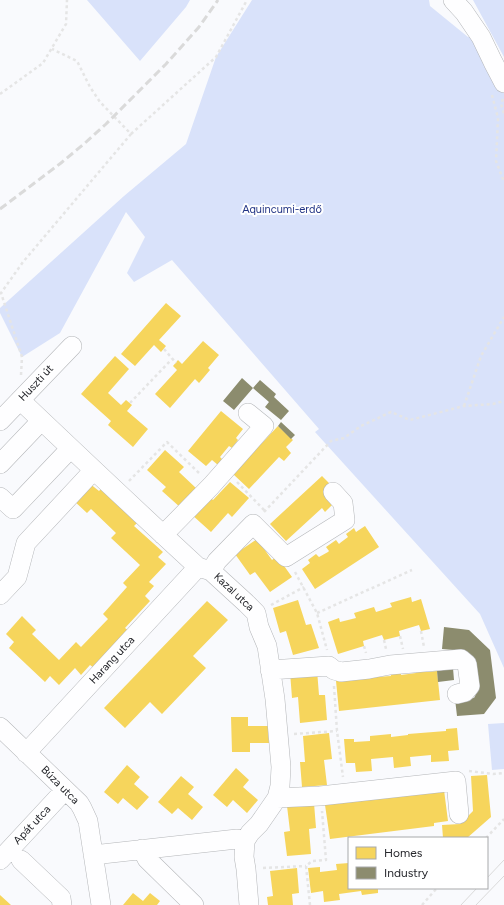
<svg xmlns="http://www.w3.org/2000/svg" width="504" height="905" font-family="Figtree,sans-serif">
	<style>
		.green { fill: #d9e2fa }
		.homes { fill: #f6d55c }
		.industry { fill: #8c8c6e }
		.lines { fill: none; stroke-linecap: round; stroke-linejoin: round }
		.minor-casing { stroke: #b4b6b9; stroke-width: 20 }
		.path { stroke: #e5e5e5; stroke-width: 2.5; stroke-dasharray: 3 3; stroke-linecap: butt }
		.minor { stroke: #fefeff; stroke-width: 19 }
		.tram { stroke: #dadada; stroke-width: 1 }
		.rail { stroke: #dadada; stroke-width: 3; stroke-dasharray: 8 4; stroke-linecap: butt }
		.labels { text-anchor: middle; dominant-baseline: central; stroke-width: 4; stroke-linejoin: round; paint-order: stroke }
		.park-label { font-size: 11px; fill: #213384; stroke: #fff }
		.street-label { font-size: 11px; fill: #26272c; stroke: #fff }
	</style>
	<rect width="100%" height="100%" fill="#f9fafd"/>
	<path class="green" d="M87 0H190L186 7 140 61Z
		M252 0H429L430 6 468 37 475 36 504 88V668L480 614 315 432 319 429 172 260 134 282 127 273 145 237 126 212 60 333 22 357 0 313V308L124 196 186 144 216 57Z
		M473 0H504V57Z
		M504 723V769L492 770 488 724Z"/>
	<path class="homes" d="M166 303 181 316 159 340 166 346 161 352 154 345 135 366 121 354Z
		M203 341 219 355 208 368 210 370 199 383 195 379 170 408 155 394 177 370 173 366 178 360 182 364Z
		M115 356 129 369 108 393 121 405 126 400 132 405 127 411 148 429 133 447 108 425 111 421 81 394Z
		M221 411 243 429 236 438 238 440 232 448 229 446 220 457 222 459 218 465 212 460 206 466 188 451Z
		M278 426 293 440 286 447 291 453 284 461 279 457 249 489 233 474Z
		M165 450 184 467 179 472 197 489 181 508 162 491 166 487 147 470Z
		M322 476 331 485 333 504 325 512 322 508 286 541 270 524Z
		M230 482 249 498 232 517 228 513 211 532 191 514 208 495 213 500Z
		M89 483 99 491 103 487 140 520 134 526 163 552 158 557 166 564 149 582 154 586 145 596 150 601 125 628 129 631 94 668 90 665 81 675 75 668 59 685 50 676 45 682 9 648 14 642 6 634 22 616 36 630 32 634 59 660 76 642 81 647 108 619 103 614 127 587 123 583 140 565 111 538 116 533 91 509 87 513 73 500Z
		M365 526 379 547 315 589 302 569 310 563 308 560 316 554 319 557 328 552 329 551 326 547 336 540 339 544 340 543 348 537 346 534 354 528 356 532Z
		M257 539 272 560 277 556 292 577 270 592 255 572 250 575 235 554Z
		M411 597 412 602 421 599 430 629 421 631 419 625 399 631 400 636 384 640 382 635 363 641 364 646 338 654 328 622 339 618 340 622 356 618 354 613 374 607 376 612 392 607 390 603Z
		M298 600 306 625 311 624 319 648 293 655 286 631 280 633 273 608Z
		M207 601 228 620 193 656 206 668 162 714 150 702 125 728 104 708Z
		M427 668V672L437 671 440 700 339 711 336 681 343 680 376 673 377 677 391 676 390 672 401 671V675L416 673V669Z
		M317 670 319 695H325L327 720 300 723 298 697 292 698 290 672Z
		M231 717H248V726H268L269 743H250V752H232Z
		M457 728 459 750 448 751 449 761 431 762V755L410 757 411 766 394 768 393 757 371 759 372 771 356 772 355 763H346L344 739H354V742L370 741V736L391 734V737L408 735V734L446 731V729Z
		M329 733 332 759 324 760 327 785 302 787 300 762H305L303 736Z
		M127 765 140 777 134 784 149 797 137 810 123 798 118 804 104 792Z
		M236 768 249 780 243 787 258 800 247 813 233 800 227 807 213 795Z
		M487 775 491 817 467 838H443L442 825 460 824 473 811 471 776Z
		M181 776 194 787 188 794 203 807 192 820 178 808 172 814 158 802Z
		M444 790 448 821 434 823V826L330 839 325 805Z
		M314 803 316 828 309 829 311 854 287 856 284 832 290 831 287 806Z
		M349 863V888H378V893L362 895 361 891 339 894 340 900 324 902 323 891 311 893 308 868 320 867V872L337 870 336 864Z
		M297 868 299 893 292 894 293 905H268L267 897 273 896 270 871Z
		M133 893 143 901 150 893 160 901 157 905H123Z
		M0 895 11 905H0Z"/>
	<path class="industry" d="M242 378 253 388 234 410 223 401Z
		M260 380 276 394 274 397 289 411 281 420 265 407 269 402 253 388Z
		M281 422 295 435 291 439 278 426Z
		M444 627 469 630 490 650 496 698 484 714 457 716 455 699 474 698 477 692 464 651 442 649Z
		M453 668 454 680 438 682 437 671Z"/>
	<g class="lines">
		<defs>
			<path id="minor" d="M453 0 464 12 481 37 493 62 504 83
				M20 400C79 456 138 512 198 567L211 571 246 603 256 613 259 627 267 646 275 699 281 767 280 786 277 798 259 824 250 833 245 841 244 857 246 869 249 905
				M0 421 72 346
				M0 464 41 421
				M0 497 13 509 70 449
				M163 535 211 486 264 426 248 413
				M211 571 217 561 253 524 286 557 345 520 343 503 333 492
				M0 595 17 577 26 543 93 471
				M270 670 329 666 334 670 341 672 369 669 390 665 461 659 467 664 470 686 465 692 457 694
				M0 727 79 803 82 808 88 821 101 905
				M26 753 198 567
				M277 798 320 796 456 781 459 814
				M142 849 147 859 194 905
				M93 855 237 839 245 841
				M0 860 65 790
				M21 860 61 898 62 905"/>
		</defs>
		<use href="#minor" class="minor-casing"/>
		<path class="path" d="M0 94 43 63 66 24 67 0
			M492 95 498 118 496 161 504 182
			M503 99 501 104 504 114
			M131 134 216 57 247 0
			M164 349 176 363
			M21 375 22 357 1 293 23 262 131 134 100 102 90 87 77 61 52 49
			M130 403 172 359
			M464 406 481 356 504 317
			M129 481 167 442 200 474
			M237 482 265 511
			M264 512 331 441 344 438 361 426 391 412 410 420 464 406 493 404 504 401
			M295 572 317 613 327 650
			M271 605 304 587
			M317 613 412 570
			M421 631 424 647
			M400 636 403 649
			M384 640 386 649
			M364 646 366 653
			M334 686 337 731 343 777
			M294 734 337 731
			M469 771 493 774 504 773
			M486 838 504 819
			M263 868 306 866
			M310 905 306 866 312 861 326 860 322 811
			M422 905 437 888"/>
		<use href="#minor" class="minor"/>
		<path class="tram" d="M487 878 504 860
			M461 905 477 888
			M476 905 504 876"/>
		<path class="rail" d="M0 209 61 163 85 143 106 124 166 64 199 27 218 0"/>
	</g>
	<g class="labels">
		<g class="park-label">
			<text x="282" y="209">Aquincumi-erdő</text>
		</g>
		<g class="street-label">
			<text transform="translate(36 383) rotate(-47)">Huszti út</text>
			<text transform="translate(234 592) rotate(43)">Kazal utca</text>
			<text transform="translate(112 660) rotate(-47)">Harang utca</text>
			<text transform="translate(60 785) rotate(45)">Búza utca</text>
			<text transform="translate(32 825) rotate(-47)">Apát utca</text>
		</g>
	</g>
	<rect x="348" y="837" width="140" height="52" fill="#ffffff" stroke="#a8a9ab"/>
	<rect x="356" y="847" width="20" height="12" fill="#f6d55c" stroke="#a8a9ab"/>
	<text x="384" y="857" font-size="12" fill="#26272c">Homes</text>
	<rect x="356" y="867" width="20" height="12" fill="#8c8c6e" stroke="#a8a9ab"/>
	<text x="384" y="877" font-size="12" fill="#26272c">Industry</text>
</svg>
